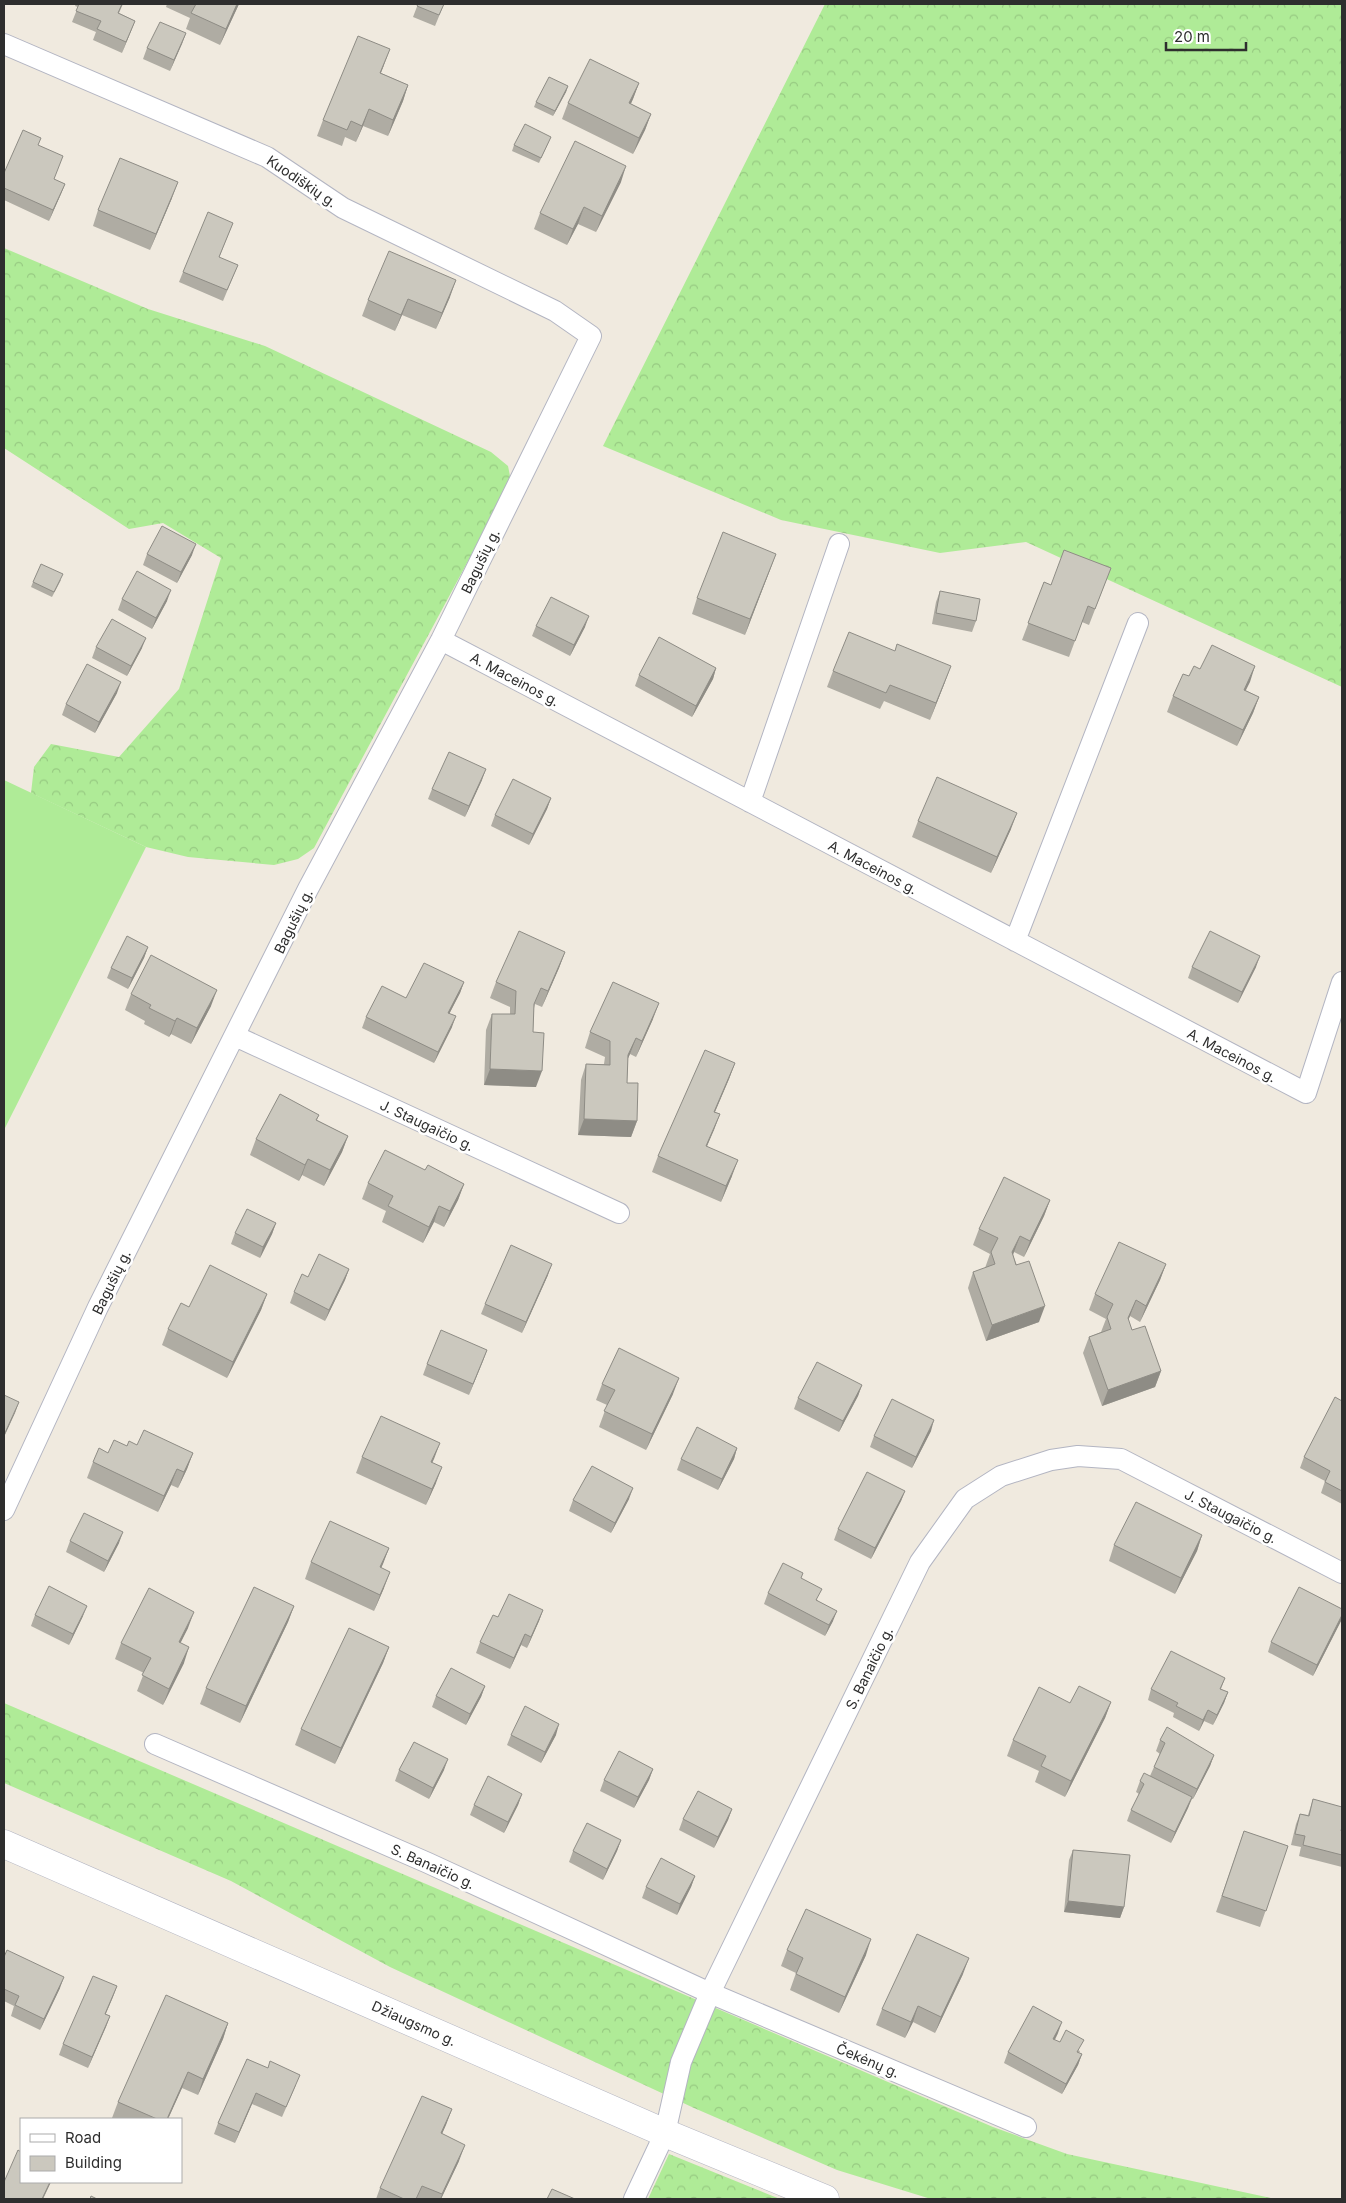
<svg xmlns="http://www.w3.org/2000/svg" width="1346" height="2203" font-family="Inter,sans-serif">
	<style>
		.grass { fill: #afeb97 }
		.forest { fill: url(#forest-crowns) }
		.lines { fill: none; stroke-linecap: round; stroke-linejoin: round }
		.street-casing { stroke: #b3b5c2; stroke-width: 22 }
		.secondary-casing { stroke: #b3b5c2; stroke-width: 29 }
		.street { stroke: #fff; stroke-width: 20 }
		.secondary { stroke: #fff; stroke-width: 28 }
		.wall { fill: #afaca3 }
		.shaded-wall { fill: #8e8c85 }
		.building { fill: #cbc8be; stroke: #8e8c85 }
		.labels { text-anchor: middle; dominant-baseline: central; stroke-width: 5; stroke-linejoin: round; paint-order: stroke }
		.street-label { font-size: 14px; fill: #2e2e2e; stroke: #fff }
	</style>
	<defs>
		<pattern id="forest-crowns" width="20" height="18" patternUnits="userSpaceOnUse" patternTransform="scale(1.25)"><rect width="20" height="18" fill="#afeb97"/><path d="M2 6a3 3 0 1 1 6 0M12 15a3 3 0 1 1 6 0" fill="none" stroke="#97ca82"/></pattern>
	</defs>
	<rect width="100%" height="100%" fill="#f0eadf"/>
	<path class="grass" d="M4 780 146 847 4 1130Z"/>
	<path class="forest" d="M825 4H1342V687L1026 542 940 553 781 520 603 446Z
		M4 248 148 309 265 346 491 452 508 466 511 481 314 848 298 859 274 865 188 857 146 847 31 793 34 767 51 744 119 757 179 689 221 558 163 523 129 529 4 448Z
		M4 1703 993 2127 1067 2154 1275 2199H931L837 2170 694 2108 390 1967 231 1881 4 1783Z
		M669 2154 780 2199H648Z"/>
	<g class="lines">
		<defs>
			<path id="street" d="M4 44 267 157 343 208 555 311 591 336 441 640 308 889 98 1307 4 1510
				M441 640 1306 1093 1342 982
				M750 802 839 544
				M1015 941 1138 623
				M235 1036 619 1213
				M155 1744 428 1863 710 1993 1026 2127
				M634 2199 665 2133 681 2062 710 1993 920 1562 965 1499 1001 1476 1051 1460 1078 1456 1121 1459 1342 1573"/>
			<path id="secondary" d="M4 1844 665 2133 825 2199"/>
		</defs>
		<use href="#street" class="street-casing"/>
		<use href="#secondary" class="secondary-casing"/>
		<use href="#street" class="street"/>
		<use href="#secondary" class="secondary"/>
	</g>
	<path class="wall" d="M76 4H123L119 13 135 21 122 53 93 40 96 32 72 22 78 7 75 6Z
		M167 4H239L220 45 186 29 190 18 166 7Z
		M418 4H444L435 26 413 17Z
		M186 33 170 71 143 59 147 48Z
		M384 65 381 73 408 85 403 101 388 136 363 126 356 142 345 137 342 146 317 136 323 120Z
		M639 83 631 104 651 114 645 130 633 154 562 119 568 103Z
		M568 86 566 92 553 116 534 107 536 102Z
		M551 137 539 163 512 151 514 145Z
		M38 145 54 179 65 184 49 221 4 200V173Z
		M621 182 596 232 578 224 567 245 534 229 540 213Z
		M172 198 150 250 93 226 98 210Z
		M233 223 219 258 238 265 223 301 179 282 183 272Z
		M450 297 436 329 402 315 395 331 362 316 368 300Z
		M147 554 192 555 177 583 143 565Z
		M776 554 745 635 692 614 697 598Z
		M1111 568 1089 625 1082 622 1069 657 1022 640 1044 582 1051 585Z
		M61 580 52 597 31 587 33 582Z
		M940 591 976 621 972 632 932 624 936 602Z
		M122 599 167 601 152 629 118 610Z
		M536 626 585 627 570 656 532 636Z
		M96 647 142 648 127 676 92 658Z
		M1255 666 1245 690 1259 697 1253 713 1237 746 1167 712 1173 696 1189 676 1200 669Z
		M716 668 713 679 692 717 635 686 639 675Z
		M833 671 945 682 930 720 884 701 880 709 827 687Z
		M117 693 95 733 62 715 66 704Z
		M482 780 465 817 428 799 432 789Z
		M551 798 547 809 529 845 491 826 495 815Z
		M918 821 1011 829 991 873 912 837Z
		M148 947 144 958 128 989 107 978 111 968Z
		M565 952 559 968 542 1007 535 1004 534 1008 533 1032 536 1087 484 1085 486 1030 492 1014H510V1007L490 998 496 982Z
		M1192 967H1256L1238 1003 1188 978Z
		M464 982 460 993 449 1014 452 1027 434 1063 362 1028 366 1017 406 998Z
		M131 994 211 1006 191 1044 171 1034 169 1037 144 1024 145 1021 125 1010Z
		M653 1019 636 1057 630 1054 628 1058 627 1083 637 1121 631 1137 578 1135 581 1080 586 1064H604L605 1057 585 1048 590 1032Z
		M735 1063 729 1079 715 1112 720 1114 707 1146 732 1176 721 1202 652 1172 658 1156Z
		M319 1115 317 1120 348 1136 342 1152 324 1186 302 1175 299 1181 250 1155 256 1139Z
		M425 1170 464 1184 458 1200 444 1227 434 1222 423 1243 382 1222 386 1211 362 1199 368 1183Z
		M1050 1200 1044 1216 1024 1257 1014 1252 1013 1255 1039 1322 986 1341 968 1288 973 1272 985 1268 990 1254 973 1245 979 1229Z
		M276 1223 272 1234 260 1258 231 1244 235 1233Z
		M1166 1264 1160 1280 1140 1322 1130 1316 1128 1320 1132 1330 1161 1371 1155 1387 1102 1406 1083 1353 1089 1337 1101 1332 1106 1319 1089 1310 1095 1294Z
		M349 1269 345 1280 325 1321 290 1303 294 1292 308 1277Z
		M548 1275 522 1333 481 1314 485 1304Z
		M267 1294 261 1310 227 1378 162 1345 168 1329 189 1307Z
		M487 1350 469 1395 423 1375 427 1364Z
		M602 1384 673 1394 646 1450 599 1427 607 1405 596 1400Z
		M862 1385 858 1396 839 1432 794 1409 798 1398Z
		M1342 1401V1504L1321 1493 1325 1481 1300 1468 1304 1457Z
		M931 1431 912 1468 870 1447 874 1436Z
		M137 1445 193 1453 187 1469 178 1488 171 1485 158 1512 87 1478 93 1462 108 1453 127 1446Z
		M737 1448 734 1459 718 1490 677 1470 681 1459Z
		M362 1457 436 1483 426 1505 356 1473Z
		M905 1491 901 1501 871 1559 834 1540 838 1529Z
		M629 1499 611 1533 569 1511 573 1500Z
		M1202 1535 1197 1551 1175 1594 1109 1561 1114 1545Z
		M70 1541 119 1543 104 1572 66 1552Z
		M389 1548 381 1568 384 1588 374 1611 305 1579 311 1562Z
		M801 1578 833 1621 825 1636 764 1604 768 1593Z
		M294 1606 288 1622 240 1723 200 1704 206 1688Z
		M1342 1609V1617L1341 1621 1313 1676 1268 1652 1271 1642Z
		M543 1610 539 1621 527 1648 521 1645 510 1669 476 1653 480 1642 498 1617Z
		M35 1615 83 1616 69 1645 31 1626Z
		M188 1628 180 1643 184 1663 163 1705 137 1691 144 1673 115 1659 121 1643Z
		M389 1647 383 1663 335 1764 295 1745 301 1729Z
		M1225 1678 1221 1689 1228 1692 1224 1703 1213 1725 1204 1721 1199 1731 1173 1717 1174 1713 1148 1700 1151 1689Z
		M485 1686 481 1697 466 1725 432 1707 436 1696Z
		M1111 1702 1105 1718 1065 1797 1035 1782 1039 1771 1007 1756 1013 1740 1070 1703Z
		M511 1735H556L541 1763 507 1745Z
		M1160 1740 1214 1755 1210 1766 1193 1799H1192L1188 1808 1171 1843 1127 1821 1131 1810 1139 1794 1136 1792 1140 1781 1150 1776 1154 1767 1160 1754 1156 1751Z
		M653 1769 649 1780 634 1808 600 1791 604 1780Z
		M399 1770H444L429 1799 395 1781Z
		M522 1794 518 1805 504 1833 470 1815 474 1805Z
		M1313 1799 1341 1831H1342V1867L1299 1856 1301 1847 1291 1845 1296 1824 1300 1814 1308 1815Z
		M732 1809 728 1820 714 1848 679 1830 683 1819Z
		M1244 1831 1288 1846 1260 1927 1216 1912Z
		M621 1840 617 1851 603 1880 569 1862 573 1851Z
		M1073 1850 1124 1907 1120 1918 1064 1912 1069 1860Z
		M695 1876 691 1887 677 1915 642 1898 646 1887Z
		M787 1950 866 1955 839 2013 790 1990 796 1973 781 1966Z
		M4 1957 60 1988 40 2030 11 2016 14 2006 4 2001Z
		M963 1974 935 2033 913 2022 905 2038 876 2025 882 2009Z
		M117 1986 105 2014 110 2016 88 2068 59 2055 63 2044Z
		M228 2023 223 2039 198 2095 182 2088 168 2119H115L112 2118 118 2102Z
		M1058 2033 1055 2040 1080 2051 1079 2053 1082 2054 1078 2065 1062 2094 1004 2063 1008 2052Z
		M247 2059 296 2085 282 2117 252 2104 235 2143 214 2134 218 2123Z
		M452 2109 442 2134 459 2161 441 2199H376L380 2188Z"/>
	<path class="shaded-wall" d="M237 4H239L220 45 226 29Z
		M135 21 131 31 122 53 126 42Z
		M186 33 182 44 170 71 174 60Z
		M390 49 384 65 374 89 380 73Z
		M639 83 633 99 623 119 629 103Z
		M408 85 403 101 388 136 393 120Z
		M568 86 566 92 553 116 555 111Z
		M369 109 363 126 356 142 362 126Z
		M651 114 645 130 633 154 639 138Z
		M626 166 621 182 596 232 602 216Z
		M178 182 172 198 150 250 156 234Z
		M65 184 61 194 49 221 53 210Z
		M584 207 578 224 567 245 573 229Z
		M456 280 450 297 436 329 442 313Z
		M408 299 402 315 395 331 401 315Z
		M196 544 192 555 177 583 181 572Z
		M776 554 770 570 745 635 750 619Z
		M171 590 167 601 152 629 156 618Z
		M589 616 585 627 570 656 574 645Z
		M146 638 142 648 127 676 131 666Z
		M951 666 945 682 930 720 936 703Z
		M1255 666 1250 682 1238 706 1244 690Z
		M716 668 713 679 692 717 696 706Z
		M121 682 117 693 95 733 99 722Z
		M1259 697 1253 713 1237 746 1243 730Z
		M486 769 482 780 465 817 469 806Z
		M551 798 547 809 529 845 533 834Z
		M1017 813 1011 829 991 873 997 857Z
		M148 947 144 958 128 989 132 978Z
		M565 952 559 968 542 1007 548 991Z
		M1260 956 1256 967 1238 1003 1242 992Z
		M464 982 460 993 444 1024 448 1013Z
		M217 990 211 1006 191 1044 197 1028Z
		M659 1003 653 1019 636 1057 642 1041Z
		M456 1016 452 1027 434 1063 438 1052Z
		M177 1018 171 1034 169 1037 175 1021Z
		M636 1038 630 1054 622 1071 628 1055Z
		M735 1063 729 1079 708 1128 714 1112Z
		M490 1069 542 1071 536 1087 484 1085Z
		M720 1114 714 1130 700 1162 706 1146Z
		M584 1119 637 1121 631 1137 578 1135Z
		M348 1136 342 1152 324 1186 330 1170Z
		M308 1159 302 1175 299 1181 305 1165Z
		M738 1160 732 1176 721 1202 726 1186Z
		M464 1184 458 1200 444 1227 450 1211Z
		M1050 1200 1044 1216 1024 1257 1030 1241Z
		M439 1206 434 1222 423 1243 429 1227Z
		M276 1223 272 1234 260 1258 263 1247Z
		M1020 1236 1014 1252 1006 1269 1012 1252Z
		M552 1264 548 1275 522 1333 526 1322Z
		M1166 1264 1160 1280 1140 1322 1146 1306Z
		M349 1269 345 1280 325 1321 329 1310Z
		M267 1294 261 1310 227 1378 233 1362Z
		M1136 1300 1130 1316 1122 1334 1128 1318Z
		M1045 1306 1039 1322 986 1341 992 1325Z
		M487 1350 483 1361 469 1395 473 1384Z
		M1161 1371 1155 1387 1102 1406 1108 1390Z
		M679 1378 673 1394 646 1450 652 1434Z
		M862 1385 858 1396 839 1432 843 1421Z
		M19 1402 15 1413 4 1437V1435Z
		M934 1420 931 1431 912 1468 916 1457Z
		M440 1443 434 1459 425 1478 431 1462Z
		M737 1448 734 1459 718 1490 722 1479Z
		M193 1453 187 1469 178 1488 184 1472Z
		M442 1467 436 1483 426 1505 432 1489Z
		M177 1469 171 1485 158 1512 164 1496Z
		M633 1488 629 1499 611 1533 615 1523Z
		M905 1491 901 1501 871 1559 875 1548Z
		M123 1532 119 1543 104 1572 108 1561Z
		M1202 1535 1197 1551 1175 1594 1181 1578Z
		M389 1548 383 1564 374 1583 380 1567Z
		M390 1572 384 1588 374 1611 380 1595Z
		M87 1606 83 1616 69 1645 73 1634Z
		M294 1606 288 1622 240 1723 246 1706Z
		M543 1610 539 1621 527 1648 531 1637Z
		M837 1611 833 1621 825 1636 829 1625Z
		M194 1612 188 1628 173 1658 179 1642Z
		M1342 1615 1341 1621 1313 1676 1317 1665Z
		M525 1634 521 1645 510 1669 514 1658Z
		M189 1647 184 1663 163 1705 169 1689Z
		M389 1647 383 1663 335 1764 341 1748Z
		M485 1686 481 1697 466 1725 470 1714Z
		M1228 1692 1224 1703 1213 1725 1217 1715Z
		M1111 1702 1105 1718 1065 1797 1071 1781Z
		M1208 1710 1204 1721 1199 1731 1203 1720Z
		M559 1724 556 1735 541 1763 545 1752Z
		M1214 1755 1210 1766 1193 1799 1197 1789Z
		M448 1759 444 1770 429 1799 433 1788Z
		M653 1769 649 1780 634 1808 638 1797Z
		M522 1794 518 1805 504 1833 508 1822Z
		M1192 1797 1188 1808 1171 1843 1175 1832Z
		M732 1809 728 1820 714 1848 718 1837Z
		M621 1840 617 1851 603 1880 607 1869Z
		M695 1876 691 1887 677 1915 680 1904Z
		M1068 1901 1124 1907 1120 1918 1064 1912Z
		M871 1939 866 1955 839 2013 845 1997Z
		M969 1958 963 1974 935 2033 941 2017Z
		M64 1977 60 1988 40 2030 44 2019Z
		M117 1986 113 1997 101 2025 105 2014Z
		M918 2006 913 2022 905 2038 911 2022Z
		M110 2016 106 2027 88 2068 92 2057Z
		M1062 2022 1058 2033 1049 2050 1053 2039Z
		M228 2023 223 2039 198 2095 203 2079Z
		M1082 2054 1078 2065 1062 2094 1066 2084Z
		M188 2072 182 2088 168 2119H167Z
		M256 2093 252 2104 235 2143 239 2132Z
		M452 2109 446 2125 435 2149 441 2133Z
		M465 2145 459 2161 441 2199H440Z
		M50 2182H51L43 2199H42Z"/>
	<path class="building" d="M79 4H122L118 13 135 21 126 42 97 29 101 21 76 11Z
		M196 4H237L226 29 191 13Z
		M418 4H444L439 15 417 6Z
		M160 22 186 33 174 60 147 48Z
		M358 36 390 49 380 73 408 85 393 120 369 109 362 126 351 121 347 130 323 120Z
		M590 59 639 83 629 103 651 114 639 138 568 103Z
		M549 77 568 86 555 111 536 102Z
		M525 124 551 137 541 158 514 145Z
		M23 130 41 138 38 145 63 156 54 179 65 184 53 210 4 188V173Z
		M575 141 626 166 602 216 584 207 573 229 540 213Z
		M120 158 178 182 156 234 98 210Z
		M208 212 233 223 219 257 238 265 227 290 183 272Z
		M389 251 456 280 442 313 408 299 401 315 368 300Z
		M162 526 196 544 181 572 147 554Z
		M723 532 776 554 750 619 697 598Z
		M1064 550 1111 568 1095 609 1088 606 1075 641 1028 623 1044 582 1051 585Z
		M41 564 63 574 54 592 33 582Z
		M137 571 171 590 156 618 122 599Z
		M940 591 980 599 976 621 936 613Z
		M551 597 589 616 574 645 536 626Z
		M112 619 146 638 131 666 96 647Z
		M849 632 895 651 897 644 951 666 936 703 890 685 886 693 833 671Z
		M659 637 716 668 696 706 639 675Z
		M1212 645 1255 666 1244 690 1259 697 1243 730 1173 696 1183 674 1189 676 1194 666 1200 669Z
		M87 664 121 682 99 722 66 704Z
		M449 752 486 769 469 806 432 789Z
		M937 777 1017 813 997 857 918 821Z
		M513 779 551 798 533 834 495 815Z
		M519 931 565 952 548 991 541 988 534 1004 533 1032 544 1033 542 1071 490 1069 492 1014H515L516 991 496 982Z
		M1210 931 1260 956 1242 992 1192 967Z
		M127 936 148 947 132 978 111 968Z
		M151 955 217 990 197 1028 177 1018 175 1021 149 1008 151 1005 131 994Z
		M424 963 464 982 448 1013 456 1016 438 1052 366 1017 382 986 406 998Z
		M613 982 659 1003 642 1041 636 1038 628 1055 627 1083H638L637 1121 584 1119 586 1064 610 1065V1041L590 1032Z
		M705 1050 735 1063 714 1112 720 1114 706 1146 738 1160 726 1186 658 1156Z
		M280 1094 319 1115 316 1120 348 1136 330 1170 308 1159 305 1165 256 1139Z
		M385 1150 425 1170 428 1165 464 1184 450 1211 439 1206 429 1227 388 1206 393 1196 368 1183Z
		M1004 1177 1050 1200 1030 1241 1020 1236 1012 1252 1016 1265 1029 1261 1045 1306 992 1325 973 1272 995 1264 991 1252 998 1238 979 1229Z
		M247 1209 276 1223 263 1247 235 1233Z
		M1119 1242 1166 1264 1146 1306 1136 1300 1128 1318 1132 1330 1145 1326 1161 1371 1108 1390 1089 1337 1111 1329 1107 1317 1113 1304 1095 1294Z
		M511 1245 552 1264 526 1322 485 1304Z
		M319 1254 349 1269 329 1310 294 1292 302 1274 308 1277Z
		M210 1265 267 1294 233 1362 168 1329 181 1303 189 1307Z
		M441 1330 487 1350 473 1384 427 1364Z
		M619 1348 679 1378 652 1434 604 1411 615 1390 602 1384Z
		M817 1362 862 1385 843 1421 798 1398Z
		M4 1395 19 1402 4 1435Z
		M1335 1397 1342 1401V1491L1325 1482 1330 1471 1304 1457Z
		M892 1399 934 1420 916 1457 874 1436Z
		M381 1416 440 1443 431 1462 442 1467 432 1489 362 1457Z
		M697 1427 737 1448 722 1479 681 1459Z
		M144 1430 193 1453 184 1472 177 1469 164 1496 93 1462 99 1448 108 1453 114 1440 127 1446 129 1441 137 1445Z
		M592 1466 633 1488 615 1523 573 1500Z
		M867 1472 905 1491 875 1548 838 1529Z
		M1136 1502 1202 1535 1181 1578 1114 1545Z
		M84 1513 123 1532 108 1561 70 1541Z
		M330 1521 389 1548 380 1567 390 1572 380 1595 311 1562Z
		M783 1563 803 1573 801 1578 822 1589 816 1600 837 1611 829 1625 768 1593Z
		M49 1586 87 1606 73 1634 35 1615Z
		M254 1587 294 1606 246 1706 206 1688Z
		M1299 1587 1342 1609V1615L1317 1665 1271 1642Z
		M149 1588 194 1612 179 1642 189 1647 169 1689 142 1675 151 1658 121 1643Z
		M509 1594 543 1610 531 1637 525 1634 514 1658 480 1642 493 1615 498 1617Z
		M349 1628 389 1647 341 1748 301 1729Z
		M1171 1651 1225 1678 1220 1689 1228 1692 1217 1715 1208 1710 1203 1720 1176 1706 1178 1703 1151 1689Z
		M451 1668 485 1686 470 1714 436 1696Z
		M1079 1686 1111 1702 1071 1781 1041 1766 1046 1756 1013 1740 1039 1687 1070 1703Z
		M525 1706 559 1724 545 1752 511 1735Z
		M1167 1727 1214 1755 1197 1789 1154 1767 1165 1743 1160 1740Z
		M414 1742 448 1759 433 1788 399 1770Z
		M619 1751 653 1769 638 1797 604 1780Z
		M1144 1773 1192 1797 1175 1832 1131 1810 1144 1784 1140 1781Z
		M488 1776 522 1794 508 1822 474 1805Z
		M698 1791 732 1809 718 1837 683 1819Z
		M1313 1799 1342 1807V1827L1341 1831H1342V1855L1303 1845 1305 1836 1295 1834 1300 1814 1309 1816Z
		M587 1823 621 1840 607 1869 573 1851Z
		M1244 1831 1288 1846 1266 1911 1222 1896Z
		M1073 1850 1130 1855 1124 1907 1068 1901Z
		M661 1858 695 1876 680 1904 646 1887Z
		M806 1909 871 1939 845 1997 796 1974 803 1958 787 1950Z
		M917 1934 969 1958 941 2017 918 2006 911 2022 882 2009Z
		M7 1950 64 1977 44 2019 15 2005 19 1996 4 1989V1957Z
		M93 1976 117 1986 105 2014 110 2016 92 2057 63 2044Z
		M166 1995 228 2023 203 2079 188 2072 167 2119H157L118 2102Z
		M1033 2006 1062 2022 1053 2039 1060 2042 1066 2030 1084 2040 1077 2052 1082 2054 1066 2084 1008 2052Z
		M247 2059 268 2068 270 2061 300 2075 286 2107 256 2093 239 2132 218 2123Z
		M422 2096 452 2109 441 2133 465 2145 442 2194 422 2186 416 2199H404L380 2188Z
		M18 2150 21 2152V2182H50L42 2199H4V2182Z
		M552 2189 575 2199H547Z
		M91 2196 97 2199H90Z"/>
	<g class="labels">
		<g class="street-label">
			<text transform="translate(302 181) rotate(34)">Kuodiškių g.</text>
			<text transform="translate(480 561) rotate(-64)">Bagušių g.</text>
			<text transform="translate(515 679) rotate(28)">A. Maceinos g.</text>
			<text transform="translate(873 867) rotate(28)">A. Maceinos g.</text>
			<text transform="translate(293 921) rotate(-64)">Bagušių g.</text>
			<text transform="translate(1232 1055) rotate(28)">A. Maceinos g.</text>
			<text transform="translate(427 1125) rotate(25)">J. Staugaičio g.</text>
			<text transform="translate(111 1282) rotate(-64)">Bagušių g.</text>
			<text transform="translate(1231 1516) rotate(27)">J. Staugaičio g.</text>
			<text transform="translate(869 1668) rotate(-64)">S. Banaičio g.</text>
			<text transform="translate(433 1866) rotate(24)">S. Banaičio g.</text>
			<text transform="translate(414 2023) rotate(24)">Džiaugsmo g.</text>
			<text transform="translate(868 2060) rotate(23)">Čekėnų g.</text>
		</g>
	</g>
	<rect width="1346" height="2203" fill="none" stroke="#2e2e2e" stroke-width="10"/>
	<rect x="20" y="2118" width="162" height="65" fill="#ffffff" stroke="#ababab"/>
	<rect x="30" y="2134" width="25" height="8" fill="#ffffff" stroke="#ababab"/>
	<text x="65" y="2143" font-size="15" fill="#2e2e2e">Road</text>
	<rect x="30" y="2156" width="25" height="15" fill="#cbc8be" stroke="#ababab"/>
	<text x="65" y="2168" font-size="15" fill="#2e2e2e">Building</text>
	<path d="M1166 42v8h80v-8" fill="none" stroke="#2e2e2e" stroke-width="2.5"/>
	<text x="1174" y="42" font-size="15" fill="#2e2e2e" stroke="#ffffff" stroke-width="4" paint-order="stroke">20 m</text>
</svg>
